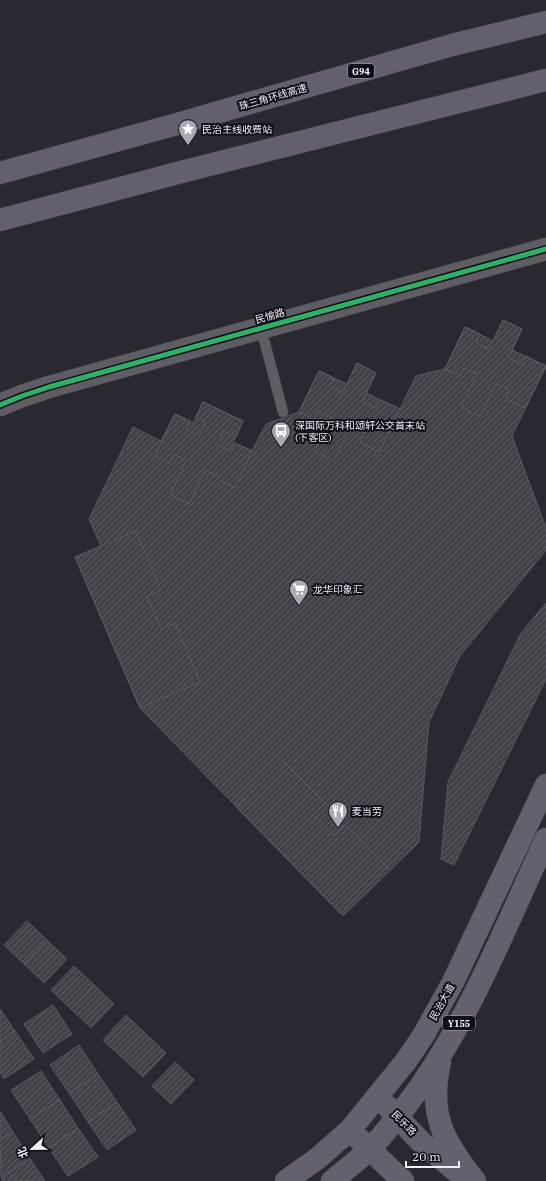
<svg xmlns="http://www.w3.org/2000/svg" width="546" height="1181" font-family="'IBM Plex Serif','Noto Sans SC',serif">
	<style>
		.building { fill: url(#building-hatch); stroke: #585961 }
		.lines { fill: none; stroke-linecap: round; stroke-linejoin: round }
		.service-casing { stroke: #47464e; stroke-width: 11 }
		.tertiary-casing { stroke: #47464e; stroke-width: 23 }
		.primary-casing { stroke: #47464e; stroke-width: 23 }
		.motorway-casing { stroke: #47464e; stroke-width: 23 }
		.service { stroke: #5f5d64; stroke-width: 10 }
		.tertiary { stroke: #5f5d64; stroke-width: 22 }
		.primary { stroke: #66606c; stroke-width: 22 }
		.motorway { stroke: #655e6c; stroke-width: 22 }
		.cycleway-casing { stroke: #100f16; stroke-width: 8 }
		.cycleway { stroke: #2db169; stroke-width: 5 }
		.labels { text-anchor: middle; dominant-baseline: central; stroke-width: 4; stroke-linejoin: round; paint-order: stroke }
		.shield { fill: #100f16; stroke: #aeabb6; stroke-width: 1 }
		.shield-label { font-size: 9px; font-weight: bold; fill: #f1eefa }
		.street-label { font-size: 10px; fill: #f1eefa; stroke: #100f16 }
		.poi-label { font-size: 10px; fill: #f1eefa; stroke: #100f16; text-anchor: start }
	</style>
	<defs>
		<pattern id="building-hatch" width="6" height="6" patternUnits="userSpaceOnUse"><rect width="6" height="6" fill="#414148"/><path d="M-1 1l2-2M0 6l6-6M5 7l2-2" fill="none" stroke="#5d5d63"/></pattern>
	</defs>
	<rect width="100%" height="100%" fill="#2a2831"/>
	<path class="building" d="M503 320 522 329 512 350 546 366 512 436 546 528V550L460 656 429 722 419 842 343 916 140 708 75 557 101 546 89 519 133 427 161 441 175 414 193 423 203 402 243 421 233 442 252 451 266 424 299 412 319 371 347 384 357 363 376 373 366 393 400 409 416 376 445 369 465 327 493 341Z
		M503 320 522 329 508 358 522 365 526 356 546 366 525 408 505 399 510 390 496 383 480 417 461 408 477 374 464 368 460 376 445 369 465 327 480 334 476 343 489 349Z
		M357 363 376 373 362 402 376 408 380 400 400 409 379 452 360 442 364 433 350 427 334 461 315 452 331 417 318 411 314 419 299 412 319 371 334 378 330 386 343 393Z
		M203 402 243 421 236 437 224 431 217 445 231 451 235 443 252 451 235 488 218 479 219 477 205 470 189 504 170 495 186 461 174 454 170 463 155 456 175 414 190 421 186 429 199 436 205 422 196 417Z
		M136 531 161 590 147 596 161 629 175 623 200 682 140 708 75 557Z
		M546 603V679L454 865 441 859 448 782 521 633Z
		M283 761 328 806 316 817 334 835 345 824 390 870 343 916 236 807Z
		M27 921 47 940 24 964 4 945Z
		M47 940 67 959 44 983 24 964Z
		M74 966 94 985 71 1009 51 990Z
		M94 985 114 1004 91 1028 71 1009Z
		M53 1005 72 1034 43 1053 24 1024Z
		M0 1009 15 1031 0 1041Z
		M126 1015 166 1053 143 1077 103 1040Z
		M15 1031 34 1059 4 1079 0 1072V1041Z
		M79 1045 98 1074 69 1093 50 1065Z
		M175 1062 194 1080 171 1104 152 1086Z
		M41 1071 60 1100 30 1119 11 1090Z
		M98 1074 117 1102 88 1122 69 1093Z
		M60 1100 78 1128 49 1148 30 1119Z
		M117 1102 136 1130 107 1150 88 1122Z
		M0 1111 13 1132 0 1140Z
		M78 1128 98 1157 68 1176 49 1148Z
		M13 1132 30 1159 1 1177 0 1140Z
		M30 1159 45 1181H3L1 1177Z"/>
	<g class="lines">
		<defs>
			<path id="service" d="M261 328 283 412"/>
			<path id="tertiary" d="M0 405 22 396 49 387 546 249"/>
			<path id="primary" d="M440 1062C428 1114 443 1141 475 1181
				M388 1107 421 1142 461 1175
				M359 1139 403 1181
				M286 1181 318 1158 350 1130 406 1061 423 1036 453 982 546 785
				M332 1181C344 1171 357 1161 369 1150 382 1137 394 1121 406 1106 467 1026 504 930 546 839"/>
			<path id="motorway" d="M0 173 177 124 452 45 546 22
				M0 220 189 170 546 80"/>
		</defs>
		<use href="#service" class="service-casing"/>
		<use href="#tertiary" class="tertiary-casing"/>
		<use href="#primary" class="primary-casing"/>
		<use href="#motorway" class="motorway-casing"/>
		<use href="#service" class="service"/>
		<use href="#tertiary" class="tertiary"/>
		<use href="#primary" class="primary"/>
		<use href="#motorway" class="motorway"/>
		<defs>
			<path id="cycleway" d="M0 405 22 396 49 387 546 249"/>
		</defs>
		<use href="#cycleway" class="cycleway-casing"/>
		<use href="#cycleway" class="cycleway"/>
	</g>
	<defs>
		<symbol id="sight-pin" viewBox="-11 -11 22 30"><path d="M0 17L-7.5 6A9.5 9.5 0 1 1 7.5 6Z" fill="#aba9b4" stroke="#100f16"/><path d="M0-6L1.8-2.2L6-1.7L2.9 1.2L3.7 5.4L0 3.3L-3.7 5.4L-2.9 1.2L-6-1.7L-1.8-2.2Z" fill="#fff"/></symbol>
		<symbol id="bus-pin" viewBox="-11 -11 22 30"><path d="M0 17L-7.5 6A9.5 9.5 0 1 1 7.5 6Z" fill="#aba9b4" stroke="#100f16"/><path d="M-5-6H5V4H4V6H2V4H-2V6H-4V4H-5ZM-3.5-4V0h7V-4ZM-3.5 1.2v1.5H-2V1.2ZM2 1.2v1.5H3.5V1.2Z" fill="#fff"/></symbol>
		<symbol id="supermarket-pin" viewBox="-11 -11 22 30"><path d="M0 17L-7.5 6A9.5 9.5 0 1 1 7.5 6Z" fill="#aba9b4" stroke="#100f16"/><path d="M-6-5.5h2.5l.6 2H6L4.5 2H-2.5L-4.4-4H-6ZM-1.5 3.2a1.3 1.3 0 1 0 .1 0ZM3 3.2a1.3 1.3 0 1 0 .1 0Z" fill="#fff"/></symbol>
		<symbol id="restaurant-pin" viewBox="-11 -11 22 30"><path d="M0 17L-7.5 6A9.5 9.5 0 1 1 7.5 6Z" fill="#aba9b4" stroke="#100f16"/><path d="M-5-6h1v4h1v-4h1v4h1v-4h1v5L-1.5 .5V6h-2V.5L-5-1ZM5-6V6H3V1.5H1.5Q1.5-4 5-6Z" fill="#fff"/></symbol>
	</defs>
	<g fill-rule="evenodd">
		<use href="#sight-pin" x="177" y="118" width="22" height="30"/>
		<use href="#bus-pin" x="270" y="420" width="22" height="30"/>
		<use href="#supermarket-pin" x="288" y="578" width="22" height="30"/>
		<use href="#restaurant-pin" x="327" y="800" width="22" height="30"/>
	</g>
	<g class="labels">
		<g class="shield">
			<rect x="348" y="64" width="26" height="14" rx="3"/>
			<rect x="443" y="1016" width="32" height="14" rx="3"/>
		</g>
		<g class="shield-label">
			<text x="361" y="71">G94</text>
			<text x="459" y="1023">Y155</text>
		</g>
		<g class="street-label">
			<text transform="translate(273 97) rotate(-16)">珠三角环线高速</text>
			<text transform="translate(270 316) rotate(-16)">民愉路</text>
			<text transform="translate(442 1002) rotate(-61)">民治大道</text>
			<text transform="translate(404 1123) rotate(46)">民乐路</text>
		</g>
		<g class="poi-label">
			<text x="202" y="129">民治主线收费站</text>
			<text x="295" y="425">深国际万科和颂轩公交首末站<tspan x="295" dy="12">(下客区)</tspan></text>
			<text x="313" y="589">龙华印象汇</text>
			<text x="352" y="811">麦当劳</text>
		</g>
	</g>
	<g transform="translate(32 1149) rotate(248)" stroke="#100f16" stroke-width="3" paint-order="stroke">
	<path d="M0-3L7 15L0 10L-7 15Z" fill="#f1eefa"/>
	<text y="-6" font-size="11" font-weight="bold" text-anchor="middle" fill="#f1eefa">北</text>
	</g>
	<path d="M406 1161v6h53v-6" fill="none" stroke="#f1eefa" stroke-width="2"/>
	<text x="412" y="1161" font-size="12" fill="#f1eefa" stroke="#100f16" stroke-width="3" paint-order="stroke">20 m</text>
</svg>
